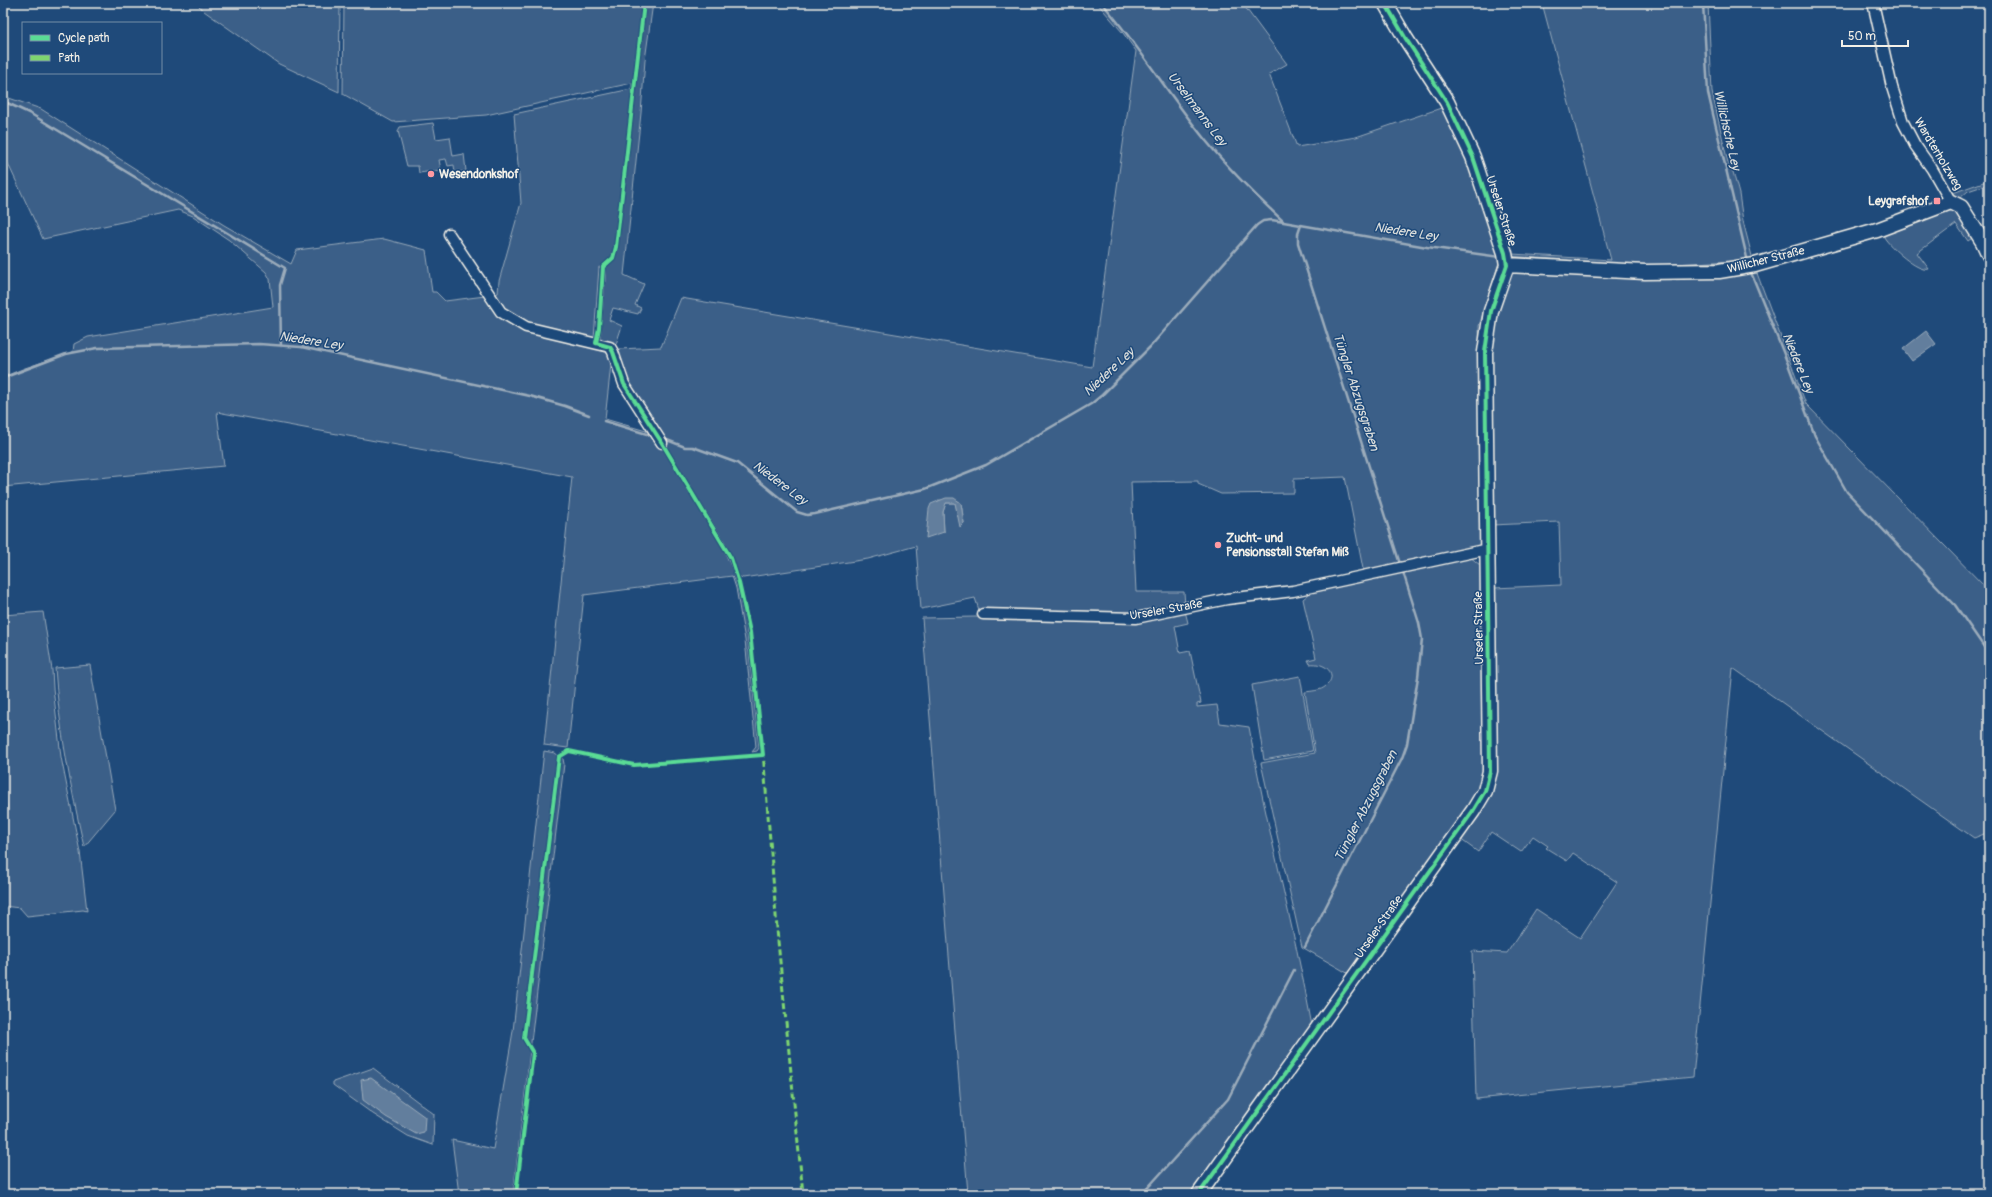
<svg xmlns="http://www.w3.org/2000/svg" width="1992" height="1197" font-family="Pangolin,sans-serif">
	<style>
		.green { fill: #3a5f88; stroke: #97a8b8; fill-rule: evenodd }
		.water { fill: #627e9d; stroke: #9cacbb }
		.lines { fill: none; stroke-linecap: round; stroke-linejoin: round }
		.stream { stroke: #9cacbb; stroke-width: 2.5 }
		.street-casing { stroke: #f4f1e8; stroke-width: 13 }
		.secondary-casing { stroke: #f4f1e8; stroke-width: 17 }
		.street { stroke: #1f4a7a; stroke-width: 10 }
		.secondary { stroke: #1f4a7a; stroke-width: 14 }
		.quiet { stroke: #7fd670; stroke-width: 3; stroke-dasharray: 6 3; stroke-linecap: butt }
		.cycleway-casing { stroke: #1f4a7a; stroke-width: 6 }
		.cycleway { stroke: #5adb95; stroke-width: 4 }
		.poi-dot { fill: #ff9aa2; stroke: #1f4a7a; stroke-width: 1.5 }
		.labels { text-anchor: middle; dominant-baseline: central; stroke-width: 3; stroke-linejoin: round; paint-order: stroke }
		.street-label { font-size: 12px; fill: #f4f1e8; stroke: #1f4a7a }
		.poi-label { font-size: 12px; font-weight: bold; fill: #f4f1e8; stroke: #1f4a7a; text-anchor: start }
		.water-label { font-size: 13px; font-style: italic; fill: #dee0dd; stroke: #1f4a7a }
	</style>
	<rect width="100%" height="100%" fill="#1f4a7a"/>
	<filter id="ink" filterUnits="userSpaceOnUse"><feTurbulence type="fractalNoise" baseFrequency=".025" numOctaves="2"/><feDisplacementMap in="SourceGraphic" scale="8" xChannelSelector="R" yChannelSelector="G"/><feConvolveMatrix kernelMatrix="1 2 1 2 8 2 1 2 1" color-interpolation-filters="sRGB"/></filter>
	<g filter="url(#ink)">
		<path class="green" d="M196 3H340L339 92 279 64 204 11Z
			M344 3H653L645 60 641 113 624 275 644 284 635 305 641 308 638 314 613 308 609 320 622 326 616 344 613 346 600 341 606 269 599 267 594 339C558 330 515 327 492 295L498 293 499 281 521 203 514 114 631 89 632 83 486 115 393 122 343 94Z
			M1097 3H1242L1287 64 1269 74 1297 147 1356 137 1444 107 1469 159 1500 259 1479 326 1485 542 1482 547 1364 574 1345 477 1294 479V493L1221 494 1198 484V481L1131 482 1136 592H1184L1185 606 1137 616 982 612 979 610 975 598 921 609 916 546 868 559 743 578 738 576 734 562 724 541 628 385 618 355 619 349 661 347 681 298 1092 367 1136 51 1123 33ZM938 500 958 501 961 503 964 523 958 514 955 503H946L943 512 944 532Z
			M1542 3H1708L1712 92 1728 163 1733 172 1739 194 1743 221 1755 268 1806 404 1989 591V832L1974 838 1733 668 1693 1077 1476 1099 1472 951 1507 953 1536 909 1580 938 1617 882 1573 853 1567 861 1546 848 1548 846 1533 836 1521 852 1491 832 1478 852 1460 839 1492 793 1496 777 1494 588 1561 585 1559 522 1492 525 1490 328 1508 278 1516 271 1725 268 1512 262 1509 256 1512 254 1611 260Z
			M3 96 41 109 224 225 291 264 297 250 384 239 426 250 432 292H436L445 301 485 296 502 315 602 347 612 355 605 419 653 433 719 539 733 571 746 624 759 748 757 751 752 752 756 747 745 640 736 588 732 576 584 595 568 748 544 745 572 477 217 412 224 466 3 487V377L25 368 73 352 74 344 88 337 273 307 270 279 266 272 229 240 193 216 178 210 43 239 3 153Z
			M433 123 436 139 450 137 453 156 464 154 466 171 455 173 454 165 448 166 446 159 439 160 441 170 419 173 418 166H407L398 131 400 127Z
			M1989 180V184L1968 191 1960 198V201L1950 194Z
			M1952 205 1975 236 1968 241 1956 224 1917 253 1929 269C1918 273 1889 246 1884 237L1885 231Z
			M1469 556 1486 570 1483 790 1349 974 1302 947 1261 763 1315 753 1305 692C1311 691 1321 691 1326 686 1339 674 1325 662 1310 664L1308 660 1316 658 1303 599 1315 589Z
			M1185 611 1188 623 1175 626 1180 653 1190 651 1201 703 1197 704V707L1217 705 1220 723 1249 727C1266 827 1294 925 1312 1026L1191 1194H968L922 618 975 617 1134 622Z
			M43 612 52 670 53 688 61 757 80 852 87 911 83 910 27 916 20 908 3 906V817L6 816 7 806 3 779V615Z
			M90 665 115 810 84 847C71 788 59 729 55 668Z
			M1300 676 1313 751 1264 760 1252 685Z
			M544 751 555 753 563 759 564 764 513 1194H459L452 1140 493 1149 513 1031Z
			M373 1068 434 1114 433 1145 408 1136 373 1114 333 1085V1082Z"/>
		<path class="water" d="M1926 331 1936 344 1912 361 1903 349Z
			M946 498H954L961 503 964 523 960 527 955 503H946L943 512 944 532 926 538 929 509 931 504Z
			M371 1078 425 1117 424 1132 416 1134 386 1117 363 1100 361 1080Z"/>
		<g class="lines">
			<path class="stream" d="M1102 3C1140 47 1170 97 1207 142 1230 170 1256 196 1283 221
				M1703 3 1708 93 1748 262
				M3 101 31 114 285 268 280 285 281 346
				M1301 225 1298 234V243L1400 564
				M1511 257 1568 261
				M1668 265 1729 262
				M1750 270 1788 364 1815 436 1847 492 1955 605 1984 647 1989 652
				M3 378 66 354 97 348 259 344 301 347 530 396 565 406 589 415
				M604 421 650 435
				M667 440 685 447H693L737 463 797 512 807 515 815 514 925 489 986 465 1091 404 1102 395 1150 347 1257 225 1263 221 1272 220 1427 247 1500 257
				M1305 947 1402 758 1407 744 1418 677 1422 639 1419 623 1403 572
				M1142 1194 1228 1099 1294 970"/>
			<defs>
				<path id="street" d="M1873 3 1892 87 1903 122 1915 145 1932 169 1951 202
					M449 234 501 312 526 327 610 347 613 352 624 384 662 443
					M983 614 1136 618 1227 599 1293 591 1488 549"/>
				<path id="secondary" d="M1507 265 1645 272 1719 271 1755 265 1877 230 1951 202 1961 207 1983 242 1989 255
					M1199 1194 1473 811 1485 791 1490 771 1485 352 1491 311 1507 265 1505 253 1473 157 1447 102 1406 39 1385 3"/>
			</defs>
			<use href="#street" class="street-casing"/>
			<use href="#secondary" class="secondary-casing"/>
			<use href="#street" class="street"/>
			<use href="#secondary" class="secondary"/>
			<path class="quiet" d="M763 752 778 941 803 1194"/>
			<defs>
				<path id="cycleway" d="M516 1194 533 1053 524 1038 559 757 569 751 634 765 763 755 750 632 739 583 731 558 662 443 624 384 613 352 610 347 596 343 599 328 603 267 613 258 616 247 644 3
					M1199 1194 1473 811 1485 791 1490 771 1485 352 1491 311 1507 265 1505 253 1473 157 1447 102 1406 39 1385 3"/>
			</defs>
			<use href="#cycleway" class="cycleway-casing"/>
			<use href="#cycleway" class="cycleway"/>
		</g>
	</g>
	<g class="poi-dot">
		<circle cx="431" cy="174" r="4"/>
		<rect x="1933" y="197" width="8" height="8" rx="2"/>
		<circle cx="1218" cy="545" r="4"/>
	</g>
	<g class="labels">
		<g class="street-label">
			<text transform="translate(1938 154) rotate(59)">Wardterholzweg</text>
			<text transform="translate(1501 211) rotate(72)">Urseler Straße</text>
			<text transform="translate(1766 260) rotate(-14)">Willicher Straße</text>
			<text transform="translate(1166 610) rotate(-10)">Urseler Straße</text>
			<text transform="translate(1479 628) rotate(-91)">Urseler Straße</text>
			<text transform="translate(1379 927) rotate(-55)">Urseler Straße</text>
		</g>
		<g class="poi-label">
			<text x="439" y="174">Wesendonkshof</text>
			<text x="1929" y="201" text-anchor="end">Leygrafshof</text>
			<text x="1226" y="538">Zucht- und<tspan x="1226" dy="14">Pensionsstall Stefan Miß</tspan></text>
		</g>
		<g class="water-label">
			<text transform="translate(1197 109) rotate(53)">Urselmanns Ley</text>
			<text transform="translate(1727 130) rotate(77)">Willichsche Ley</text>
			<text transform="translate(1406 232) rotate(9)">Niedere Ley</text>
			<text transform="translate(311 341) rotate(9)">Niedere Ley</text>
			<text transform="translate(1798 363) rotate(68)">Niedere Ley</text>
			<text transform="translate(1109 372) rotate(-43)">Niedere Ley</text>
			<text transform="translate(1356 392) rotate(72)">Tüngler Abzugsgraben</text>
			<text transform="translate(780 483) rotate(37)">Niedere Ley</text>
			<text transform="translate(1366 806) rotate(-63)">Tüngler Abzugsgraben</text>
		</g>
	</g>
	<rect width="1992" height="1197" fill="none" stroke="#1f4a7a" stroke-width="16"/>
	<rect x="8" y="8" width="1976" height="1181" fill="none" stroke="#f4f1e8" stroke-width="1.5" filter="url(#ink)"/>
	<rect x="22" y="22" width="140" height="52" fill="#1f4a7a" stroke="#748da6"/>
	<rect x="30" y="35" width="20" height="6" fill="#5adb95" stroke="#748da6"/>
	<text x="58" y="42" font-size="12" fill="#f4f1e8">Cycle path</text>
	<rect x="30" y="55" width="20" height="6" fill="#7fd670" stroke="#748da6"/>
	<text x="58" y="62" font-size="12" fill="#f4f1e8">Path</text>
	<path d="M1842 40v6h66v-6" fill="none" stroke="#f4f1e8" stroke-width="2"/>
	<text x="1848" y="40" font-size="12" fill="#f4f1e8" stroke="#1f4a7a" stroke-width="3" paint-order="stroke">50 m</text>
</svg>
